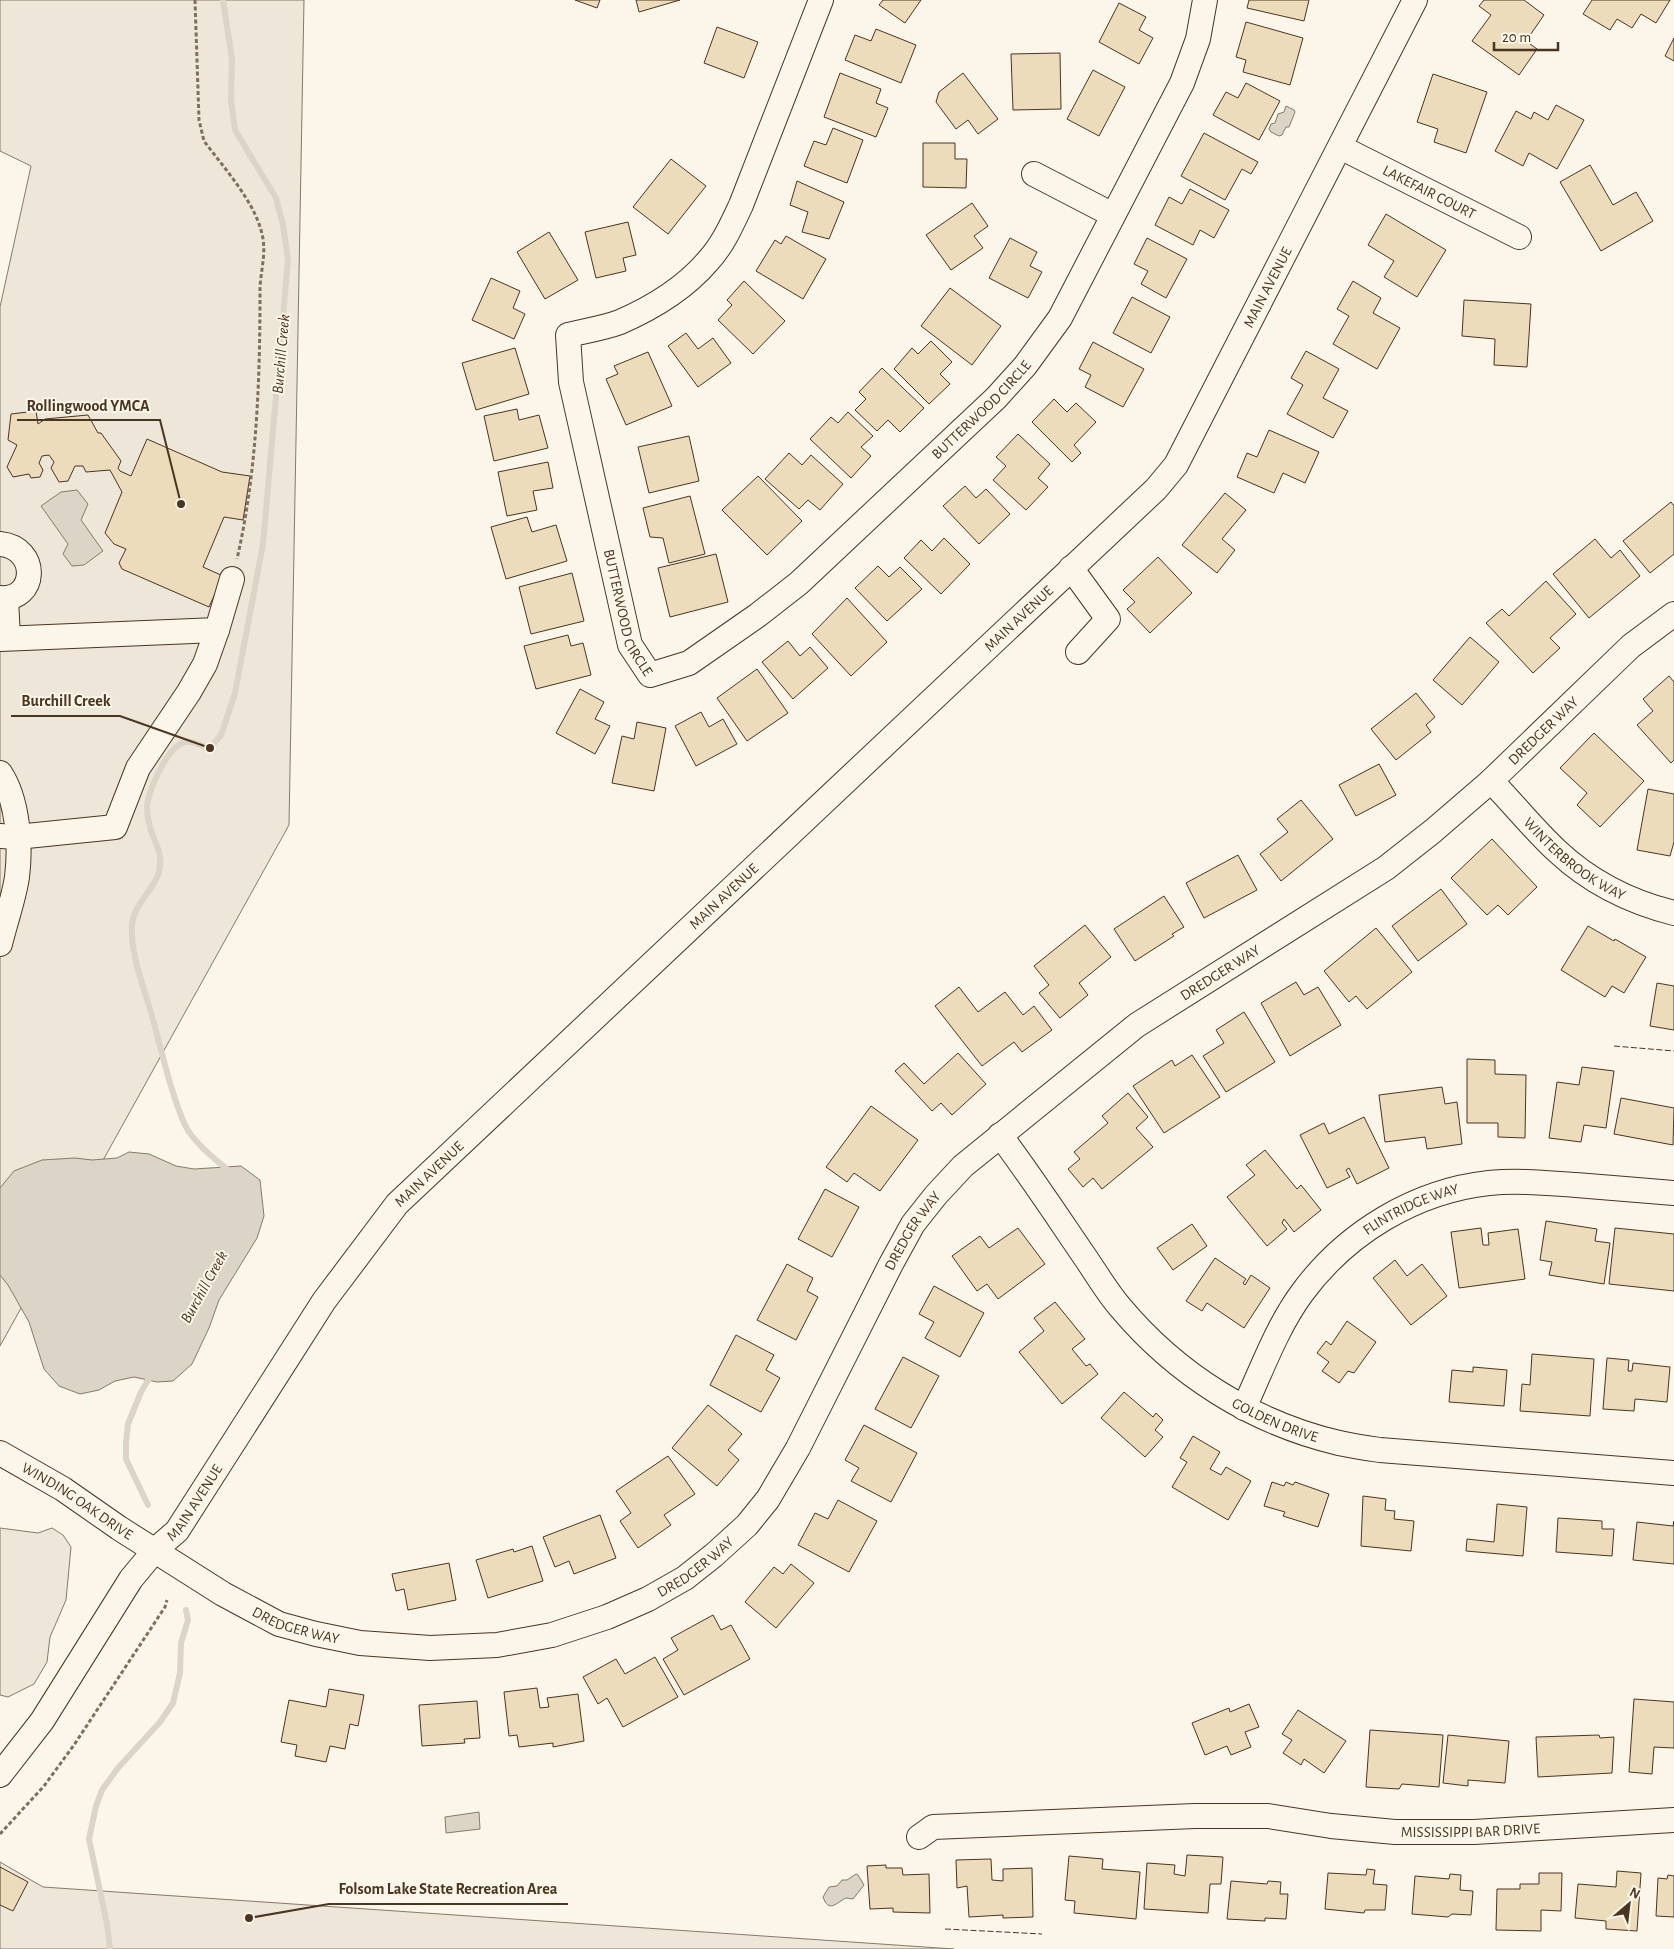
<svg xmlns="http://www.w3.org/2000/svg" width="1674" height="1949" font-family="'Alegreya Sans',sans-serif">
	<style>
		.green { fill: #ede6d9; stroke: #887966 }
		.water { fill: #dcd4c6; stroke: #887966 }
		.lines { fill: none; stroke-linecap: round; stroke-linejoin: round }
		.stream { stroke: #dcd4c6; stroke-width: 6 }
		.building { fill: #ecdcbc; stroke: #4a3520 }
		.minor-casing { stroke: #4a3520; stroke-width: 26 }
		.path { stroke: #7f6f5c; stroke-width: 3; stroke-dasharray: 4 2.5; stroke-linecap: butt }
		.minor { stroke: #fbf6e9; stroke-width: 24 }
		.fence { stroke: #4a3520; stroke-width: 1; stroke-dasharray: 6 2.5; stroke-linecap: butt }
		.labels { text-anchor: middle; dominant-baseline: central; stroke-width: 4; stroke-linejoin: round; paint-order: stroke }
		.street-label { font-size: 15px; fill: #4a3520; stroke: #fbf6e9 }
		.water-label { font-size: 16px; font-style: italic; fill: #4a3520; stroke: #fbf6e9 }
		.leader { fill: none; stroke: #4a3520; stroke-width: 2 }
		.callout-dot { fill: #4a3520; stroke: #fbf6e9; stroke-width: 2 }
		.callout-label { font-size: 16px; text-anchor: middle; font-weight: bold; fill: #4a3520; stroke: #fbf6e9; stroke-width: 4; stroke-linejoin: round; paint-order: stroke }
	</style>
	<rect width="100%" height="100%" fill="#fbf6e9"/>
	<path class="green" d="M0 0H304L289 825 0 1346V307L31 166 0 151Z
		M0 1528 38 1533 52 1528 63 1535 71 1547 66 1600 50 1637 47 1662 34 1684 8 1697 0 1695Z
		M0 1862 43 1887 954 1949H0Z"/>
	<path class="water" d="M1286 106 1294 110 1295 112 1289 127H1286L1282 135 1279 136 1271 132 1269 129 1271 124 1275 123 1278 114 1284 112Z
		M77 490 88 504 81 520 103 551 84 565 72 566 63 554 68 544 41 506 61 492Z
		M129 1152 149 1154 176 1166 194 1169 241 1166 260 1180 264 1216 257 1238 219 1300 209 1328 192 1364 173 1381 157 1382 134 1377 115 1381 99 1390 80 1394 59 1386 44 1369 29 1322 8 1285 0 1275V1188L14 1171 42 1160 75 1158 92 1160 117 1158Z
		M479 1812 480 1829 446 1833 445 1817Z
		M856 1874 858 1875 864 1885 853 1899 846 1898C837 1902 829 1914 823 1897L829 1887 837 1886 842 1880H847Z"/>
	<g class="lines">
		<path class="stream" d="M223 0 232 59 231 100 235 130 276 198 283 225 288 260 263 544 235 693 221 735 210 748C202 747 193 740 185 742 168 746 152 784 148 800 146 807 148 820 150 827 153 840 162 851 160 866 158 888 134 902 132 924 130 956 145 989 153 1020 163 1055 170 1091 185 1125 193 1142 215 1159 229 1171
			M148 1505 126 1459V1443L128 1424 141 1392 151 1375
			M110 1949 107 1924 89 1839 96 1806 102 1790 118 1768 160 1722 173 1703 180 1673 181 1643 188 1620 186 1610"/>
	</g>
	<path class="building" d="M575 0H600L597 8Z
		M636 0H680L639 12Z
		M883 0H921L905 23 879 5Z
		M1249 0H1309L1304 21 1247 8Z
		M1484 0H1524L1544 15 1526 41 1537 49 1519 75 1472 41 1491 15 1479 6Z
		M1592 0H1670L1656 23 1641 14 1632 28 1617 19 1610 30 1583 14Z
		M1119 3 1146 17 1139 30 1153 38 1139 64 1099 42Z
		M1246 22 1303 38 1290 85 1243 72 1246 60 1236 57Z
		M717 27 758 42 744 78 704 63Z
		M876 29 916 45 901 83 845 60 855 35 871 41Z
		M1674 38V61L1665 56Z
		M1060 53 1061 109 1013 110 1011 54Z
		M1093 70 1125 87 1099 136 1067 119Z
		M840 73 881 89 876 103 888 108 876 137 824 117Z
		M963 73 998 119 978 134 968 120 956 129 936 102 939 92Z
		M1433 74 1487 92 1466 153 1434 142 1438 129 1417 122Z
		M1246 83 1280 101 1259 140 1213 115 1226 92 1238 98Z
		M1556 105 1584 120 1557 169 1529 153 1523 166 1495 151 1516 111 1531 119 1534 112 1548 120Z
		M833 128 863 140 847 183 804 166 814 141 826 145Z
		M1204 133 1258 162 1251 174 1242 169 1225 200 1181 176Z
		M923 143H955V159H967L966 188 923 187Z
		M671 159 706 186 668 234 633 207Z
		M1590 165 1613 205 1636 192 1653 221 1601 251 1560 182Z
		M797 181 844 202 829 239 802 232 808 212 790 205Z
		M1190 189 1229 210 1214 238 1200 230 1193 245 1155 225 1169 197 1182 204Z
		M972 203 988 226 974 236 983 248 951 270 926 235Z
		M1386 214 1446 250 1417 297 1384 277 1394 261 1368 245Z
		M628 222 636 255 623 258 626 271 596 278 585 232Z
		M549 232 578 280 545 299 517 252Z
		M786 236 826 259 803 299 756 271 775 240 781 244Z
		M1010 238 1037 252 1030 266 1042 272 1028 298 989 278Z
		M1147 238 1187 259 1166 298 1141 284 1148 271 1134 264Z
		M491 278 520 291 513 308 525 314 514 339 472 320Z
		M744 281 785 321 753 354 718 320 732 305 727 300Z
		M1353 281 1381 298 1373 313 1400 328 1377 369 1333 344 1349 316 1337 309Z
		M950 288 1001 326 972 365 921 326Z
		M1132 297 1170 317 1151 353 1113 333Z
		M1464 300 1531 304 1527 367 1494 365 1495 339 1462 336Z
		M686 333 698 349 713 338 731 363 698 387 668 346Z
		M931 341 952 362 940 374 950 384 929 404 894 369 912 348 918 354Z
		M1093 342 1144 369 1123 407 1085 387 1091 375 1079 369Z
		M515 348 529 394 476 410 462 363Z
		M1306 351 1339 369 1323 398 1348 411 1333 438 1287 414 1303 385 1291 378Z
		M648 352 672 406 626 425 606 379 618 374 614 366Z
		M882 368 924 408 900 432 888 420 877 431 855 410 866 399 859 392Z
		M1054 399 1067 412 1076 403 1096 422 1074 445 1081 453 1072 462 1032 422Z
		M517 409 519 420 539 415 548 448 494 461 484 416Z
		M36 411 38 424 45 419 88 415 98 433H101L121 461 118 468 120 471 131 476 147 439 222 472 250 476 243 520 224 517 203 567 223 576 209 607 122 569 119 563 126 549 114 544 105 533 122 492 110 470 86 472 83 466H75L68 481 59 482 51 468 54 462 49 455 42 456 39 463 43 470 40 477 31 478 29 474 13 477 7 467 17 445 8 440 11 414Z
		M848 412 873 436 861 447 871 456 851 478 810 439 831 417 838 423Z
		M1269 430 1319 452 1305 483 1283 473 1274 493 1237 477 1247 453 1257 457Z
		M1018 434 1050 464 1038 478 1048 487 1026 510 993 480 1006 466 996 457Z
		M689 436 699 481 649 493 638 447Z
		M789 453 802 465 811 455 843 484 820 510 808 500 799 509 765 479Z
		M548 462 553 488 533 491 537 510 507 516 498 472Z
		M758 476 802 521 767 555 722 510Z
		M965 486 976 498 986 489 1010 514 979 544 943 506Z
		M1225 493 1246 510 1222 539 1235 550 1217 573 1182 545Z
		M690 496 705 554 669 563 663 538 650 537 643 508Z
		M1671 502 1674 506V554L1650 573 1623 541Z
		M527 517 532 532 556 525 567 561 506 579 491 527Z
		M944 538 970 564 941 594 904 558 921 540 932 551Z
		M1595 539 1611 558 1620 550 1640 576 1589 618 1553 574Z
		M716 554 728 602 670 617 658 568Z
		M1158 557 1192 593 1150 633 1127 609 1135 602 1123 590Z
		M878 566 889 577 900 567 922 589 887 621 855 588Z
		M572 573 584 621 531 634 519 587Z
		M1546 581 1576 614 1550 638 1560 648 1533 673 1486 623 1502 609 1509 616Z
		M847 598 887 642 851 676 812 634Z
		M568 635 571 646 583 643 591 675 536 689 524 646Z
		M1470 637 1499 662 1462 705 1433 680Z
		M788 641 800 656 810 647 828 668 793 699 762 662Z
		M757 669 788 713 747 741 717 698Z
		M1669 676 1674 682V760L1671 763 1637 725 1653 711 1643 699Z
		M580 689 604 702 595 719 610 726 595 754 556 733Z
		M1416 693 1435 717 1426 725 1431 732 1396 760 1371 729Z
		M701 712 709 727 723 719 737 744 696 766 675 726Z
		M637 722 666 728 654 791 612 783 622 736 634 739Z
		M1594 733 1644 781 1600 827 1577 805 1587 793 1560 768Z
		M1379 764 1396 795 1356 816 1339 785Z
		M1648 789 1674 794V842L1670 856 1637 850Z
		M1301 800 1333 839 1281 881 1260 854 1288 832 1277 819Z
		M1492 839 1537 887 1508 915 1498 905 1487 915 1451 878Z
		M1238 855 1257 890 1204 918 1186 883Z
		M1441 889 1467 924 1418 961 1392 926Z
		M1164 896 1184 927 1172 934 1174 936 1135 961 1114 929Z
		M1085 925 1111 957 1079 983 1088 995 1060 1018 1039 993 1049 985 1034 966Z
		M1588 926 1614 941 1615 939 1646 957 1624 993 1612 986 1605 997 1561 970Z
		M1376 928 1412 972 1367 1009 1356 996 1349 1002 1324 971Z
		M1296 982 1304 995 1318 987 1341 1025 1290 1056 1261 1003Z
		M1657 983 1674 986V1030L1650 1026Z
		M959 987 978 1012 1005 992 1023 1015 1034 1006 1052 1030 1022 1052 1014 1042 982 1066 935 1006Z
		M1244 1012 1275 1062 1226 1092 1203 1056 1224 1043 1216 1030Z
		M958 1053 986 1084 952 1115 941 1103 932 1111 895 1071 904 1063 924 1084Z
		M1192 1055 1220 1097 1164 1133 1133 1086 1172 1060 1175 1066Z
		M1467 1059 1495 1060V1074L1526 1075 1525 1138 1498 1137V1123H1467Z
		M1582 1067 1614 1071 1606 1128 1584 1125 1581 1142 1549 1138 1557 1082 1579 1085Z
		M1442 1087 1445 1104 1457 1102 1462 1144 1427 1149 1425 1137 1385 1142 1379 1095Z
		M1128 1093 1148 1117 1136 1128 1153 1147 1102 1189 1093 1178 1083 1187 1068 1169 1080 1159 1074 1152 1108 1123 1102 1116Z
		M1621 1098 1674 1108 1673 1145 1614 1134Z
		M871 1106 918 1140 880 1191 854 1173 847 1182 826 1167Z
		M1364 1117 1389 1168 1357 1184 1349 1168 1346 1170 1350 1177 1327 1188 1300 1135 1324 1123 1329 1134Z
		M1265 1150 1297 1189 1301 1185 1321 1210 1294 1232 1284 1219 1282 1223 1287 1229 1267 1246 1227 1197 1255 1175 1246 1165Z
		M825 1189 859 1207 832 1257 798 1239Z
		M1546 1221 1597 1229 1595 1241 1610 1243 1604 1284 1549 1275 1552 1262 1540 1260Z
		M1192 1224 1207 1246 1173 1270 1157 1248Z
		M1018 1228 1045 1264 998 1299 987 1284 977 1291 952 1256 980 1236 989 1248Z
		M1481 1228 1483 1245H1489L1488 1233 1518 1229 1525 1279 1459 1288 1451 1232Z
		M1615 1228 1674 1234V1291L1609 1284Z
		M1215 1258 1246 1279 1243 1283 1245 1285 1251 1275 1270 1288 1244 1328 1207 1303 1202 1311 1186 1301Z
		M1395 1260 1407 1276 1422 1264 1447 1296 1411 1325 1373 1278Z
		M787 1264 813 1278 807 1291 818 1297 796 1340 757 1320Z
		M934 1286 984 1313 960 1357 925 1338 934 1322 919 1314Z
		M1055 1302 1085 1339 1072 1349 1086 1366 1090 1364 1098 1374 1062 1404 1019 1352 1044 1331 1034 1318Z
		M1347 1321 1376 1342 1354 1373 1348 1371 1339 1383 1322 1371 1329 1362 1317 1353 1326 1341 1331 1345Z
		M736 1335 774 1355 766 1370 780 1378 761 1412 710 1385Z
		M1532 1354 1594 1359 1590 1416 1520 1411 1522 1384 1530 1385Z
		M903 1357 939 1376 911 1428 875 1409Z
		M1607 1358 1629 1360 1628 1371H1632L1633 1363 1670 1367 1667 1402 1635 1399 1634 1411 1603 1409Z
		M1473 1367 1507 1370 1504 1406 1449 1402 1452 1370 1473 1372Z
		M1124 1392 1153 1417 1156 1413 1163 1420 1155 1430 1163 1437 1145 1457 1101 1418Z
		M708 1405 742 1434 728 1450 739 1460 717 1486 672 1448Z
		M864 1425 917 1453 891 1502 851 1481 859 1468 845 1460Z
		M1193 1436 1220 1452 1210 1469 1221 1475 1226 1467 1251 1481 1228 1520 1172 1487 1187 1462 1180 1458Z
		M668 1456 695 1494 664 1515 671 1525 638 1548 620 1521 631 1513 616 1491Z
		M1272 1482 1284 1486 1286 1482 1293 1485 1295 1482 1329 1494 1318 1527 1283 1516 1285 1512 1264 1506Z
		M1363 1496 1386 1499 1385 1510 1395 1511 1394 1519 1414 1521 1411 1551 1361 1546Z
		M838 1500 877 1521 849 1572 798 1545 815 1513 828 1519Z
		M1497 1504 1527 1507 1523 1556 1466 1551 1467 1539 1494 1542Z
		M600 1515 616 1558 574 1574 569 1561 555 1567 543 1537Z
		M1558 1518 1602 1521V1529H1614L1612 1556 1556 1552Z
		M1674 1521V1564L1633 1560 1637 1522 1673 1526Z
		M532 1546 543 1581 488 1598 476 1560 513 1549 514 1552Z
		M449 1563 456 1600 408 1610 404 1589 396 1591 392 1574Z
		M791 1564 814 1583 776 1628 745 1602 774 1567 783 1574Z
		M713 1615 721 1630 731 1625 750 1659 684 1695 663 1659 678 1650 671 1638Z
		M655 1657 678 1697 623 1727 607 1698 598 1704 583 1677 616 1659 625 1674Z
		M537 1688 540 1708 549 1707 547 1698 578 1694 584 1741 553 1747V1743L519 1747 517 1735 509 1736 504 1692Z
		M329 1689 364 1695 358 1726 350 1724 345 1749 330 1746 326 1762 295 1756 297 1745 281 1742 289 1700 326 1707Z
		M1634 1699 1674 1702V1748L1654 1747 1652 1774 1629 1772Z
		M477 1701 480 1738 464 1739 465 1743 422 1746 419 1705Z
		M1249 1704 1259 1727 1245 1732 1251 1747 1231 1755 1227 1746 1205 1755 1192 1723 1229 1708 1230 1712Z
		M1298 1710 1346 1741 1324 1773 1304 1759 1301 1765 1283 1753 1292 1740 1282 1734Z
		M1370 1730 1443 1735 1439 1787 1402 1784 1399 1789 1366 1787Z
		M1448 1735 1509 1741 1505 1783 1468 1780V1786L1443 1783Z
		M1599 1735 1600 1738 1614 1737 1612 1773 1538 1777 1536 1737Z
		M1187 1855 1223 1857 1221 1884H1210L1208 1913 1144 1909 1147 1863 1175 1865 1174 1874 1185 1876Z
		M1069 1856 1103 1859 1102 1869 1140 1872 1136 1919 1074 1913 1075 1901 1065 1900Z
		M991 1859 992 1880 1003 1881V1869L1032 1868 1033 1917 1003 1918V1915L969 1917 967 1886 957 1888 956 1860Z
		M886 1865V1868H902L903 1875 929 1874 930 1913 893 1912V1908L870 1909 867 1866Z
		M0 1867 28 1882 13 1911 0 1905Z
		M1367 1869 1375 1870 1373 1884 1387 1885 1385 1910H1365L1364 1913 1325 1909 1328 1873 1366 1875Z
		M1617 1871 1641 1873 1637 1931 1606 1929V1921L1575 1918 1578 1884 1616 1887Z
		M1539 1873H1562L1561 1911 1541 1910V1931L1496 1930 1497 1889H1520V1884H1539Z
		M1450 1874 1461 1875 1460 1890 1473 1891 1471 1915 1452 1914 1448 1917 1412 1914 1415 1876 1449 1879Z
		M1668 1875 1674 1876V1917L1656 1916 1658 1878 1667 1879Z
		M1231 1881 1267 1884 1268 1881 1281 1882 1280 1894H1288L1286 1919 1265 1918V1921L1227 1919Z"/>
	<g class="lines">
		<defs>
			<g id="minor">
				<path id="s1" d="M821 0 741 205C732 224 723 245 708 261 685 288 652 308 620 322 604 328 585 331 568 335L571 382 630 645 650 675 689 663 758 615 799 583 996 398 1025 366 1060 318 1182 83 1198 39 1205 0"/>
				<path id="s2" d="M1340 147 1519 237"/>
				<path d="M1034 174 1113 215"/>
				<path d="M0 544C40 548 37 601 0 598"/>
				<path d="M1071 568 1108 619 1078 652"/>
				<path d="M6 599 8 638"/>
				<path d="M0 639 217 630 232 579"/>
				<path d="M0 773C18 800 21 845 17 877 14 898 5 923 0 944"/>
				<path id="s3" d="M1491 781C1513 803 1533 829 1557 851 1590 882 1630 902 1674 913"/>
				<path d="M0 836 17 837 115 827 138 768 189 692 205 664 217 630"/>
				<path id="s4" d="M1000 1135C1030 1175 1057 1216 1085 1257 1096 1273 1107 1292 1120 1307 1176 1374 1253 1423 1339 1443 1352 1446 1366 1448 1380 1450L1674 1473"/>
				<path id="s5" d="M1244 1408C1262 1369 1277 1327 1302 1293 1346 1233 1415 1191 1489 1183 1518 1180 1547 1183 1576 1185 1609 1188 1641 1190 1674 1193"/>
				<path id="s6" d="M0 1453 63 1489 119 1528 223 1594 279 1624 316 1634 360 1643 430 1648 497 1645 552 1635 607 1617 648 1599 685 1578 714 1555 747 1525 768 1499 798 1448 891 1264 913 1224 936 1195 963 1166 1137 1025 1386 868 1433 831 1491 781 1631 646 1674 614"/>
				<path id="s7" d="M0 1775 42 1721 131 1579 155 1550 177 1531 324 1301 397 1204 1156 489 1176 465 1415 0"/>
				<path id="s8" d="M919 1837 933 1827 1195 1816H1268L1331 1826 1395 1832H1474L1674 1820"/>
			</g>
		</defs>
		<use href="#minor" class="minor-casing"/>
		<path class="path" d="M195 0 199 120 204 141C224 168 255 202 262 234 267 253 260 272 260 291 260 380 257 472 237 559
			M0 1834 44 1786 74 1745 165 1607 167 1600"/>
		<use href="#minor" class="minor"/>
		<path class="fence" d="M1614 1046 1674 1051
			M945 1929 1042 1934"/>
	</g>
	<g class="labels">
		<g class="street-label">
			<text stroke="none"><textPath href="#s2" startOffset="100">LAKEFAIR COURT</textPath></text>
			<text stroke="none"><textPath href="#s7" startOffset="1971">MAIN AVENUE</textPath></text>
			<text stroke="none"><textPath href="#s1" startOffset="1228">BUTTERWOOD CIRCLE</textPath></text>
			<text stroke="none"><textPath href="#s1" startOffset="732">BUTTERWOOD CIRCLE</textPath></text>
			<text stroke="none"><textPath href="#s7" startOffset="1551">MAIN AVENUE</textPath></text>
			<text stroke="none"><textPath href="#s6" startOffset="1979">DREDGER WAY</textPath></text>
			<text stroke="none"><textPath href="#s3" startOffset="115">WINTERBROOK WAY</textPath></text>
			<text stroke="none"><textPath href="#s7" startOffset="1146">MAIN AVENUE</textPath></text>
			<text stroke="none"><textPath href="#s6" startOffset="1574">DREDGER WAY</textPath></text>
			<text stroke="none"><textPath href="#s7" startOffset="741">MAIN AVENUE</textPath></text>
			<text stroke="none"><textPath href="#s5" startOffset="269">FLINTRIDGE WAY</textPath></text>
			<text stroke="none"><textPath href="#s6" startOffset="1169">DREDGER WAY</textPath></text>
			<text stroke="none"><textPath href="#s4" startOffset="404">GOLDEN DRIVE</textPath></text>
			<text stroke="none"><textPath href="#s6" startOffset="91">WINDING OAK DRIVE</textPath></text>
			<text stroke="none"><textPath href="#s7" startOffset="336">MAIN AVENUE</textPath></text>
			<text stroke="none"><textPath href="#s6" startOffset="764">DREDGER WAY</textPath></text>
			<text stroke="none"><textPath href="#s6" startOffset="344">DREDGER WAY</textPath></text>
			<text stroke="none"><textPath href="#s8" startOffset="556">MISSISSIPPI BAR DRIVE</textPath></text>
		</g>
		<g class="water-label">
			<text transform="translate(281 354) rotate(-85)">Burchill Creek</text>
			<text transform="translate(204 1287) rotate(-61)">Burchill Creek</text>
		</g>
	</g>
	<path class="leader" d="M181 504L160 420H17M210 748L120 716H11M249 1918L329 1904H568"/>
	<g class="callout-dot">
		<circle cx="181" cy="504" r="5"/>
		<circle cx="210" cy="748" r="5"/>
		<circle cx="249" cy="1918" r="5"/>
	</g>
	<g class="callout-label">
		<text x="88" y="411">Rollingwood YMCA</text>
		<text x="66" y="706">Burchill Creek</text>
		<text x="448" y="1894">Folsom Lake State Recreation Area</text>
	</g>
	<g transform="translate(1629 1904) rotate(28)" stroke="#fbf6e9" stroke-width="4" paint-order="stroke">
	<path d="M0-4L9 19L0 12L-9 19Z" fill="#4a3520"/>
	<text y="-8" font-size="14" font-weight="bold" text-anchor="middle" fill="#4a3520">N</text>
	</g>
	<path d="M1494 42v8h64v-8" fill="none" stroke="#4a3520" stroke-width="2.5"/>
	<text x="1502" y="42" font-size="15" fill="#4a3520" stroke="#fbf6e9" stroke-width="4" paint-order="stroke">20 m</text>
</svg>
